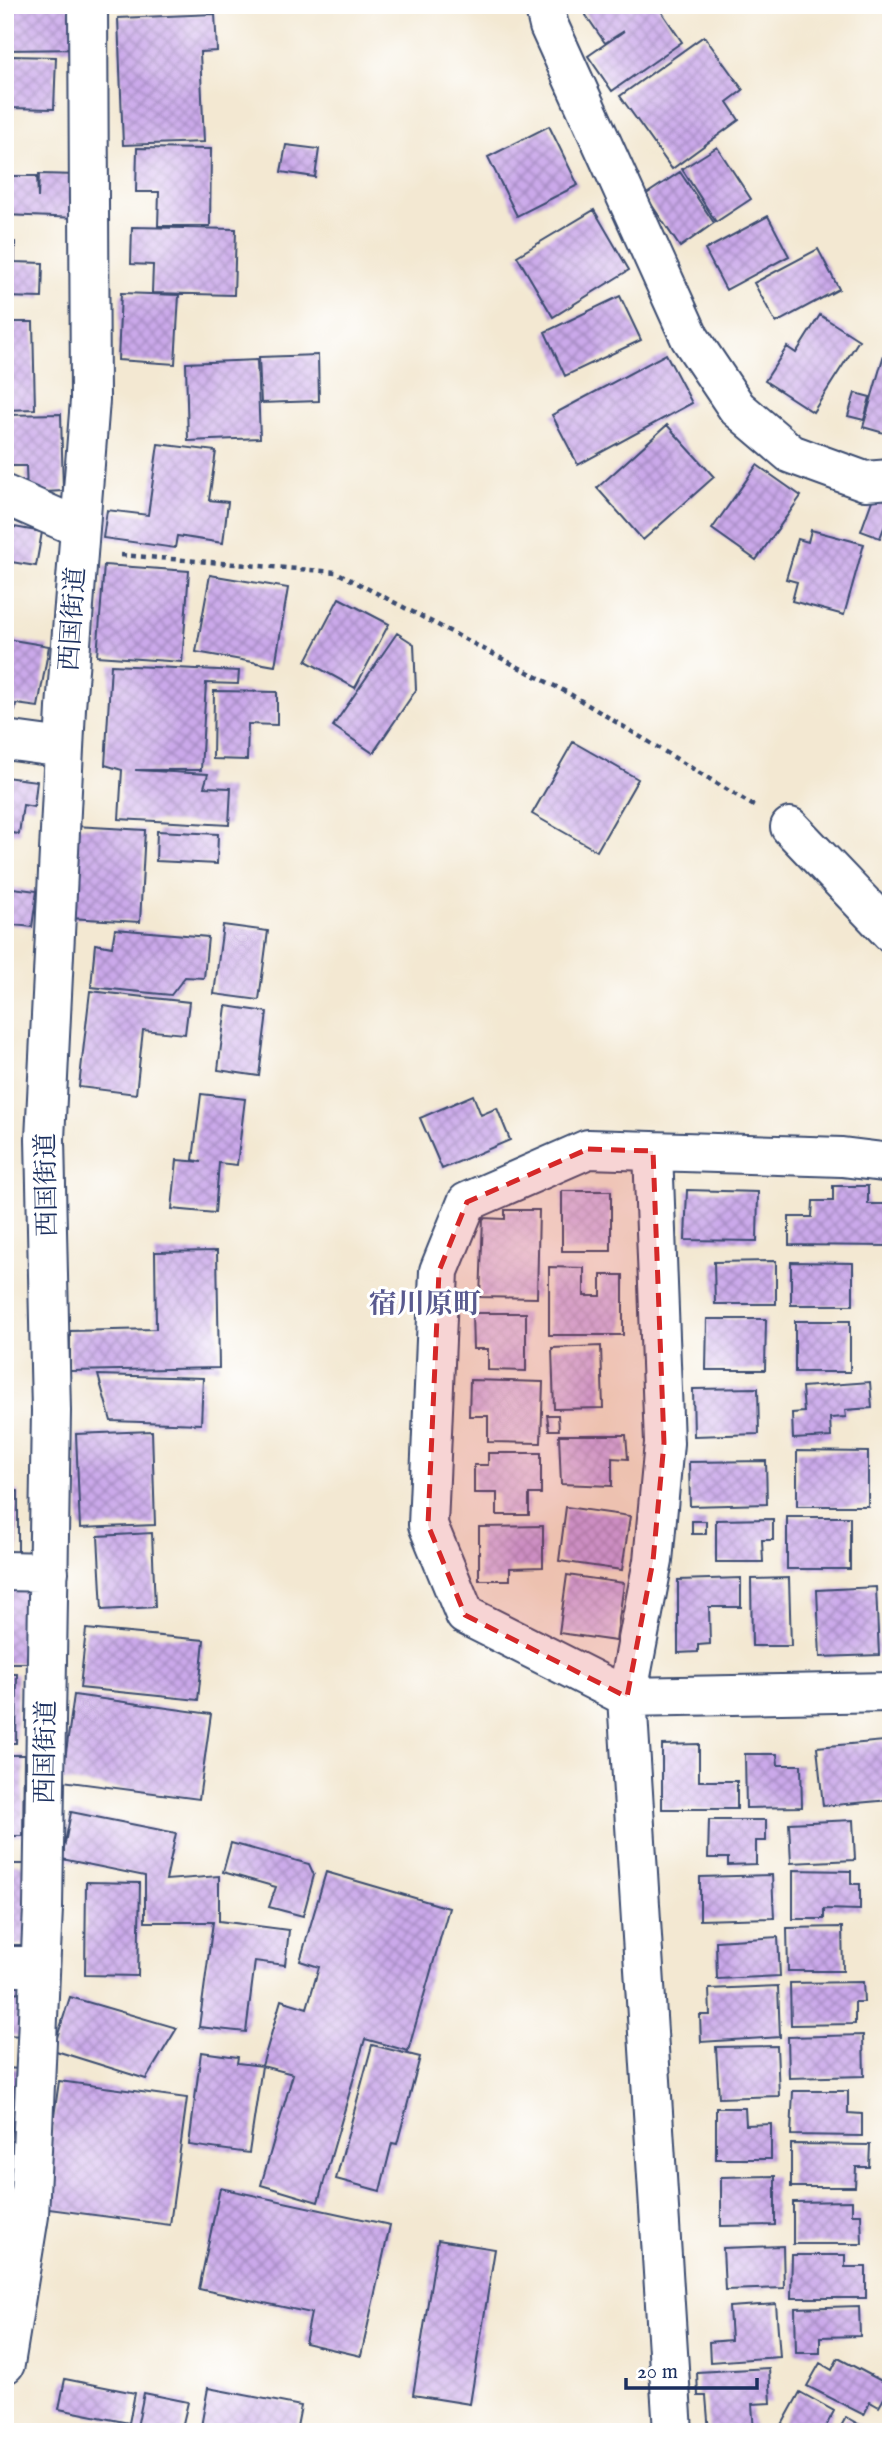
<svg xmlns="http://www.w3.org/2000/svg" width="896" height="2437" font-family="'IM FELL English','Noto Serif JP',serif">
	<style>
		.building { fill: url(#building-cross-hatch) }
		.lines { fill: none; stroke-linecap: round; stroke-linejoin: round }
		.minor-casing { stroke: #3b4b6f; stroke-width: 42 }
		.path { stroke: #3b4b6f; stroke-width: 4.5; stroke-dasharray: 5 5; stroke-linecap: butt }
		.minor { stroke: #fff; stroke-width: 38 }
		.marked { fill: #d62828; fill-opacity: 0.2; stroke: #d62828; stroke-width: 5; stroke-dasharray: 14 9; stroke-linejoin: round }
		.labels { text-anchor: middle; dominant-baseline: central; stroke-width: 6; stroke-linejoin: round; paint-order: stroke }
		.street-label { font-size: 26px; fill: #1b2f5e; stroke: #fff }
		.neighbourhood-label { font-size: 28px; font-weight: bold; fill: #595a8f; stroke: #fff }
	</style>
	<defs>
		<pattern id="building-cross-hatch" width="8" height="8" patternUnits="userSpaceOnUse" patternTransform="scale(1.75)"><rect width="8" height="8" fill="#cba9ea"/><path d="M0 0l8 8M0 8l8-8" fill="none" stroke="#a48ac1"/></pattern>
	</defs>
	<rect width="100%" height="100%" fill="#fff"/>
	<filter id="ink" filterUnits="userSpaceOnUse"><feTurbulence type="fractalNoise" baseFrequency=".0143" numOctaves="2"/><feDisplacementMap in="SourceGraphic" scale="14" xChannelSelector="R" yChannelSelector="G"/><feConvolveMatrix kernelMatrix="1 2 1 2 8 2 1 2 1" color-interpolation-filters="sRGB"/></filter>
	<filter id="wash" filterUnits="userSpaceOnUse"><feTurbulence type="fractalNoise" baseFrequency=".00686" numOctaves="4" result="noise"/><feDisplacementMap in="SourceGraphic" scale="28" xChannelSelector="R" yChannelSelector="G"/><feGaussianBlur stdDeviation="1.57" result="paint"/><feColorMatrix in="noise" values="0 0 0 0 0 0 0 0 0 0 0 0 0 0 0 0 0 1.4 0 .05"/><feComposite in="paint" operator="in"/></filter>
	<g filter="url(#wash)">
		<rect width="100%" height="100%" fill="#f3e8d2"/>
		<g id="blocks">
			<path class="building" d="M5 5H84V49L5 50Z
				M586 5H657L682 42 612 91 588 56 624 31 605 43 581 8Z
				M215 14 217 51 200 52 204 142 123 145 118 18Z
				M704 36 743 90 727 102 739 120 672 169 620 96Z
				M11 56 56 57 54 109 9 108Z
				M549 126 578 185 517 216 488 157Z
				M286 145 319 149 315 177 281 172Z
				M717 147 751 199 716 222 682 169Z
				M137 148 211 149 210 226H158L159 192H136Z
				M680 172 714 223 680 247 645 195Z
				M39 174 78 175V218L5 215V176H37L38 198Z
				M594 210 629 270 553 317 517 256Z
				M768 216 789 256 726 290 705 250Z
				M132 227 236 229 234 295 152 293 153 265 131 264Z
				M5 242H15V262L43 263 42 298 5 297Z
				M818 249 839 289 776 323 754 283Z
				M121 293 179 295 175 364 118 360Z
				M620 296 641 340 565 376 545 332Z
				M820 315 859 340 813 412 765 381 787 347 796 353Z
				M5 322H33L35 409 5 410Z
				M887 344 891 345V435L863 427Z
				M666 354 692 403 578 465 552 415Z
				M318 355 319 401 261 403 259 357Z
				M257 360 260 438 188 441 186 363Z
				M855 393 870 397 864 420 848 416Z
				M61 414 63 491 27 493 26 466H5V415Z
				M667 425 714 477 643 540 597 488Z
				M158 444 216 451 209 500 228 502 223 543 177 536 175 548 103 538 107 510 148 515Z
				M757 465 801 496 756 560 712 529Z
				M874 495 891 500V509L880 538 861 531Z
				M9 526 42 532 36 566 5 561Z
				M811 530 864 544 844 615 792 601 797 582 786 579 798 539 808 542Z
				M104 565 189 571 182 662 97 656Z
				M210 575 288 588 275 666 196 652Z
				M339 598 389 624 355 688 306 661Z
				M397 633 414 644 416 690 373 753 333 726Z
				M7 639 49 646 38 707 16 704 15 711 5 709V653Z
				M111 665 239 671 238 684 206 683 201 770H135L208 774 204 787 231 788 229 825 119 819 122 770 105 765Z
				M214 691 277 692V725L248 724 247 760 213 759Z
				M573 742 638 779 597 851 532 814Z
				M5 777 37 781 34 807 23 805 19 834 5 832Z
				M75 826 145 830 140 922 69 918Z
				M157 831 218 834 217 864 156 861Z
				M5 887 37 891 32 927 5 924Z
				M223 925 268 931 259 1000 214 994Z
				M115 929 208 937 204 978 185 977 171 995 91 987 95 944 112 947Z
				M90 991 189 1002 185 1034 143 1030 136 1094 79 1087Z
				M226 1006 267 1012 259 1076 218 1070Z
				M201 1094 245 1099 237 1165 219 1163 215 1213 172 1209 177 1160 202 1162 193 1160Z
				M473 1095 481 1115 497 1108 510 1140 442 1169 420 1118Z
				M833 1186H868V1204H890V1246L789 1245V1217H812L813 1201H833Z
				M687 1190 758 1192 757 1241 685 1240Z
				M562 1191H611V1251H562Z
				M505 1210H539L537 1298 480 1297 483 1218 505 1219Z
				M217 1251 219 1368 70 1371V1331L156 1329 155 1252Z
				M776 1261V1304H715L714 1262Z
				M791 1262 853 1263V1305H791Z
				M549 1267 584 1268V1296H601V1275H623V1335H549Z
				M472 1313H526V1371L488 1370V1349H473Z
				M707 1319H766L765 1370H706Z
				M795 1321H850V1372H795Z
				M601 1346 603 1408 554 1409 552 1348Z
				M98 1375 203 1378 201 1424 111 1421Z
				M470 1380 543 1382 541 1443 488 1442V1416H469Z
				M870 1382 872 1408 845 1410 846 1417 830 1418 831 1437 793 1439 792 1413 804 1412 802 1387Z
				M758 1388 759 1434 694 1436 693 1389Z
				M547 1415H558L559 1430H549Z
				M152 1431 155 1525 80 1528 76 1434Z
				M559 1435H626L628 1459 612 1458V1486L561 1484Z
				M797 1451 868 1452V1506H797Z
				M488 1453H541V1494H529V1515H497V1493H474V1465H488Z
				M766 1461 767 1504 690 1506 689 1462Z
				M18 1491V1552H5V1492Z
				M566 1507 630 1516 622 1570 559 1561Z
				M787 1517H850V1569H787Z
				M773 1519V1540H762L763 1562H716V1520Z
				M692 1521H706V1534H692Z
				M543 1526V1567L510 1568V1580H479V1527Z
				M152 1533 155 1607 102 1610 98 1536Z
				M567 1575 624 1583 616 1641 559 1633Z
				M741 1578V1607H709L710 1644 698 1645V1652L678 1653V1580Z
				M789 1578 791 1646H752L751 1579Z
				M5 1586H31L32 1663H5Z
				M876 1587 879 1655 820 1657 817 1590Z
				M86 1629 204 1640 198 1700 80 1688Z
				M5 1674H17L16 1743H5Z
				M74 1695 211 1714 199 1799 62 1781Z
				M884 1741 890 1800 823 1806 817 1747Z
				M699 1744V1781H737V1809H662V1745Z
				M745 1754H777L778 1765H801L802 1807 746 1808Z
				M5 1755H24L23 1836H5Z
				M71 1812 176 1833 166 1880 219 1876V1921L289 1930 285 1965 255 1961 246 2032 199 2027 213 1922H145V1876L62 1859Z
				M709 1820H766V1841H756V1864L728 1865V1858H708Z
				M853 1820 855 1860 791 1863 789 1823Z
				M231 1843 309 1864 314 1875 303 1916 269 1907 276 1887 223 1872Z
				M5 1864H28L29 1945H5Z
				M793 1870 851 1871V1884H860V1910L824 1909V1919H793Z
				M326 1872 449 1908 408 2051 365 2039 318 2202 261 2185 293 2074 262 2066 249 2153 189 2145 201 2052 238 2057 237 2063 262 2066 281 2000 307 2008 319 1967 300 1961Z
				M772 1875 774 1918 700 1920V1877Z
				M86 1882 140 1883 138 1976 85 1975Z
				M842 1927 843 1971H788L787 1928Z
				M778 1937 780 1976 717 1979 716 1941Z
				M863 1982 864 2002H855V2024L791 2025 790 1983Z
				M5 1985 8 1986V1992L28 1993 25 2036 5 2035Z
				M778 1986 780 2037 701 2042 700 2015H710L709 1989Z
				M70 1997 177 2028 146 2079 53 2050Z
				M863 2035 864 2076 789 2078 788 2037Z
				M372 2045 420 2057 397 2144 392 2143 380 2191 336 2179Z
				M777 2046 779 2096 719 2098 716 2047Z
				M5 2068 20 2069 19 2096 5 2095Z
				M59 2081 187 2098 170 2225 41 2208Z
				M793 2091H848V2113L862 2114V2136L791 2135Z
				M716 2108H745L746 2125 771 2124V2159H716Z
				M5 2117H12L9 2154H5Z
				M791 2144 870 2145 869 2167H856L855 2187H791Z
				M775 2176V2225L721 2226V2177Z
				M220 2188 390 2225 361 2356 305 2343 311 2313 199 2289Z
				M852 2201V2214H861L862 2244H793V2202Z
				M5 2209H9L7 2237H5Z
				M438 2240 495 2249 470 2404 413 2395Z
				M783 2246 784 2288 725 2290 723 2248Z
				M792 2255H845V2267H866V2298H791Z
				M776 2304 780 2357 710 2362 709 2342 731 2340 729 2307Z
				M859 2306 860 2336 820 2337V2353H796L795 2308Z
				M838 2358 891 2386 879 2407 870 2402 864 2415 807 2386 820 2363 832 2370Z
				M769 2368 771 2403 752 2404 754 2432H709L706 2396H698L697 2372Z
				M65 2379 135 2393 129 2423 59 2409Z
				M208 2388 301 2406 296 2432H200Z
				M800 2392 834 2411 823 2432H778Z
				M144 2393 188 2402 181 2432H136Z
				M846 2417 872 2432H838Z"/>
		</g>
	</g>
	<g filter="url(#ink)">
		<use href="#blocks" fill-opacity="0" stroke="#3b4b6f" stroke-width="2"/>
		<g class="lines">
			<defs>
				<path id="minor" d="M544 5 549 26 690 338 737 408 791 454 865 481 891 479
					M5 495 80 528
					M5 740 64 748
					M790 827 891 933
					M653 1151 664 1443 653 1561 627 1697 891 1692
					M5 1571 49 1572
					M5 1966H40
					M5 2364 29 2216 43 1908 51 1411 45 1139 66 708 90 400 88 5
					M673 2432 627 1697 465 1615 428 1525 439 1271 467 1202 588 1149 842 1157 891 1163"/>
			</defs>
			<use href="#minor" class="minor-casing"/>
			<path class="path" d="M121 555 336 572 570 694 754 806"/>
			<use href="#minor" class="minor"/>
		</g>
	</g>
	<path class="marked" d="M588 1149 653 1151 664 1443 653 1561 627 1697 465 1615 428 1525 439 1271 467 1202Z"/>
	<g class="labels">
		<g class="street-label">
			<text transform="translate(73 619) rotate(-86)">西国街道</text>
			<text transform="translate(47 1185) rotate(-91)">西国街道</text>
			<text transform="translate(46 1752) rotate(-89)">西国街道</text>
		</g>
		<g class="neighbourhood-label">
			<text x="425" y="1305">宿川原町</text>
		</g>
	</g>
	<rect width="896" height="2437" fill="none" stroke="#fff" stroke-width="28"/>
	<path d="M626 2378v10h131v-10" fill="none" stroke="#1b2f5e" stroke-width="3.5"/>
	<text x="637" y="2378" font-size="21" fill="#1b2f5e" stroke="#ffffff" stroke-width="5" paint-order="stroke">20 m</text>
</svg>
